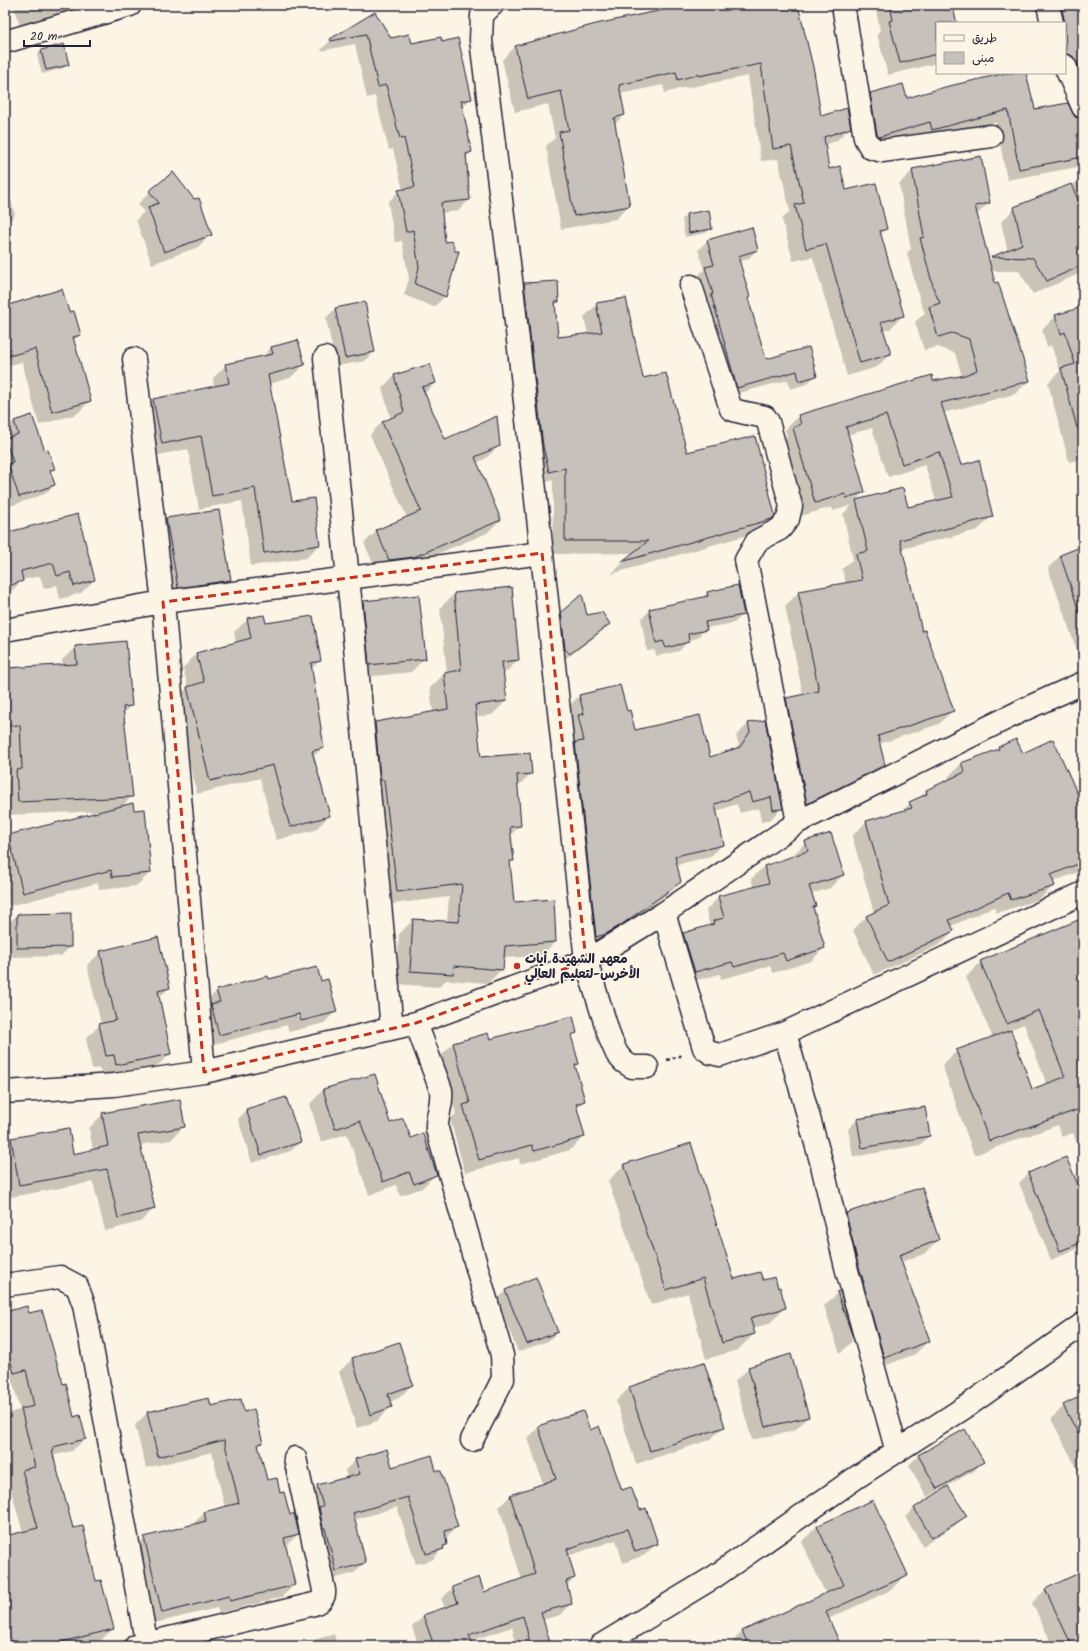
<svg xmlns="http://www.w3.org/2000/svg" width="1088" height="1651" font-family="Kalam,'Playpen Sans Arabic',sans-serif">
	<style>
		.shadow { fill: #0003; fill-rule: evenodd }
		.building { fill: #c6c1bb; stroke: #22223b }
		.lines { fill: none; stroke-linecap: round; stroke-linejoin: round }
		.minor-casing { stroke: #22223b; stroke-width: 25 }
		.path { stroke: #22223b; stroke-width: 2.5; stroke-dasharray: 3 3; stroke-linecap: butt }
		.minor { stroke: #fcf5e5; stroke-width: 22 }
		.marked { fill: none; stroke: #c8321e; stroke-width: 3; stroke-dasharray: 8 5; stroke-linejoin: round }
		.poi-dot { fill: #c8321e; stroke: #fcf5e5; stroke-width: 1.5 }
		.labels { text-anchor: middle; dominant-baseline: central; stroke-width: 3.5; stroke-linejoin: round; paint-order: stroke }
		.poi-label { font-size: 13px; font-weight: bold; fill: #22223b; stroke: #fcf5e5; text-anchor: start }
	</style>
	<rect width="100%" height="100%" fill="#fcf5e5"/>
	<filter id="ink" filterUnits="userSpaceOnUse"><feTurbulence type="fractalNoise" baseFrequency=".025" numOctaves="2"/><feDisplacementMap in="SourceGraphic" scale="8" xChannelSelector="R" yChannelSelector="G"/><feConvolveMatrix kernelMatrix="1 2 1 2 8 2 1 2 1" color-interpolation-filters="sRGB"/></filter>
	<g filter="url(#ink)">
		<path class="shadow" d="M14 5H72L63 14 20 27Z
			M677 5H797L820 117 850 128 836 141 824 145 828 170 845 191 886 229 880 235 903 315 890 329 882 331 890 354 877 367 847 376 813 257 793 261 782 219 790 211 778 159 761 161 748 76 686 88V87L665 93 663 85 620 94 624 115 614 125 629 205 616 219 561 229 546 146 555 138 548 104 515 112 502 60 515 47 674 9Z
			M875 5H951L956 23H937V63L888 75 877 34 880 31Z
			M1044 5H1078L1083 25V117L1065 73V23H1050Z
			M374 13 390 39 411 44 442 43 471 98 462 108 471 152 465 158 469 200 458 211 441 213 444 243 445 296 434 307 404 295 409 279 402 241 395 242 388 202 399 191 403 190 393 149 389 150 375 96 367 98 355 44 320 51 331 40Z
			M41 50 68 64 64 68 42 74 37 55Z
			M1011 73H1025L1034 110 1083 120V166L1007 180 996 122 920 142 918 133 867 149 859 106 871 94 906 100Z
			M913 170 989 203 976 215 988 262 992 258 1008 252 1001 222 1015 208 1083 180V272L1033 294 1019 271H990L1029 381 1015 394 943 413 961 466 992 516 978 530 901 549 921 633 953 710 939 724 879 744 884 764 870 778 793 816 773 713 787 699 803 695 785 606 799 592 846 584 842 569 853 559 843 514 852 505 833 511 832 507 801 516 780 442 787 435 785 430 799 416 933 382 962 376 955 353 938 347 924 350 915 322 925 313 921 304 907 253 911 249 899 184ZM872 428 888 477 925 465 936 501 907 508 903 489 855 501 864 492 847 435Z
			M5 179 15 215 5 224Z
			M150 192 210 235 198 247 152 264 136 220 144 212 138 204Z
			M687 215 710 229 706 233 685 237 682 219Z
			M707 241 757 250 748 259 738 262 747 298 765 360 816 375 807 384 790 389 788 380 728 396 697 277 704 270 698 250Z
			M524 284 558 302 554 306 557 338 588 334 584 317 597 304 686 454 771 518 758 532 611 574 634 553 553 554V480L536 485 512 296Z
			M5 305H8L9 306 68 314 80 335 73 341 90 401 77 414 39 425 22 362 5 366Z
			M1083 308V459L1069 462 1048 383 1060 371 1051 345 1047 347 1042 330 1056 316Z
			M335 309 374 352 365 361 336 366 326 318Z
			M297 341 304 365 290 378 269 384 291 502 319 545 306 558 251 566 242 501 199 509 188 449 149 457 140 413 154 399 214 387 213 378 226 365 262 357 271 348Z
			M394 376 435 383 424 394 445 440 499 446 486 458 476 463 500 520 487 533 401 569 377 572 364 543 377 531 407 518 370 435 382 422 391 419 382 388Z
			M32 416 44 452 54 468 49 473 54 485 45 494 10 506 5 490V425Z
			M167 519 230 579 216 593 164 601 153 533Z
			M5 534 94 580 81 593 60 599 57 585 44 589 40 576 22 580 9 594 5 596Z
			M1083 548V649L1077 651 1048 568 1060 556Z
			M707 593 743 614 734 623 706 628 697 638 688 641 679 651 657 656 654 650 647 651 641 619 650 610 701 599Z
			M454 594 518 660 504 674H502L506 701 492 715 475 717 480 758 531 774 517 787 520 825 510 836 513 860 509 864 513 903 555 942 541 956 503 958 502 969 488 983 446 980 439 987 396 984 399 934 413 920 447 923 449 897 384 905 361 737 375 723 433 712 430 688 444 674 447 673 440 608Z
			M363 602 425 658 411 672 356 678 350 616Z
			M561 612 586 616 609 624 595 637 555 666 548 626Z
			M248 619 265 624 320 661 311 669 323 747 313 757 329 816 315 830 276 840 260 778 197 794 174 701 188 687 183 668 196 654 236 643 234 632Z
			M76 647 131 705 123 714 131 797 121 808 150 873 136 886 99 890 98 883 9 906 5 888V840L9 836 104 811 5 815V782L9 778 7 738 5 739V669L63 666 62 660Z
			M620 686 626 712 634 731 709 758 735 749 739 744 736 736 748 724 782 808 770 820 761 822 759 808 740 813 737 804 716 811 723 844 711 856 676 865 680 882 668 894 593 946 567 708 579 696Z
			M1015 740 1022 755 1078 796 1083 794V870L1052 882 1053 886 1040 899 997 913 994 907 951 926 953 931 939 945 874 975 853 930 867 916 874 913 852 836 866 822 900 813 910 803 919 799 926 791 949 780 948 777 962 763 995 752 998 748Z
			M806 842 843 875 830 888 811 894 814 906 812 908 824 948 811 961 773 973 770 966 721 979 720 974 682 984 670 947 683 934 710 926 706 910 719 897 754 888 751 879 764 866 794 857 793 855Z
			M17 915 70 947 61 956 9 957 8 924Z
			M1083 919V1160L1073 1133 1062 1137 1058 1125 974 1155 942 1065 957 1051 993 1038 966 977 981 962ZM1024 1024 1047 1085 1031 1091 1010 1030Z
			M101 952 169 988 159 997 170 1054 156 1067 102 1078 100 1068 92 1069 86 1038 101 1024 87 965Z
			M268 981 320 983 336 1011 324 1023 289 1032 287 1025 207 1046 205 1002 217 991Z
			M576 1033 571 1038 578 1063 574 1067 584 1101 576 1108 584 1137 570 1150 520 1164 519 1158 465 1173 450 1119 456 1114 440 1057 453 1043Z
			M375 1075 389 1124 410 1139 436 1174 422 1188 400 1196 396 1185 369 1195 347 1134 321 1142 310 1104 323 1090Z
			M924 1108 929 1136 920 1145 853 1157 848 1129 857 1120Z
			M247 1110 300 1142 291 1151 252 1163 238 1119Z
			M103 1114 184 1126 171 1140 139 1145 154 1209 140 1222 105 1231 93 1182 5 1198V1140L68 1129 72 1156 93 1151 89 1128Z
			M690 1145 733 1280 762 1282 784 1308 769 1324 752 1328 754 1334 738 1350 706 1359 688 1293 651 1305 608 1181 624 1165Z
			M1066 1158 1083 1208V1246L1051 1260 1019 1183 1028 1174Z
			M847 1214 938 1240 924 1254 901 1262 929 1341 915 1354 871 1371 833 1227Z
			M506 1290 557 1332 548 1341 518 1352 497 1299Z
			M839 1292 852 1341 840 1354 824 1306Z
			M5 1313 62 1385 74 1418 85 1439 72 1451 52 1456 73 1529 95 1583 113 1629 100 1641 81 1646H5V1537L23 1533 5 1468V1414L20 1410 13 1383 5 1385Z
			M352 1359 412 1385 399 1398 389 1402 391 1407 377 1421 357 1428 339 1372Z
			M703 1363 724 1426 710 1440 636 1464 616 1401 629 1388Z
			M749 1368 808 1417 795 1430 752 1440 735 1381Z
			M1083 1396V1480L1051 1419 1064 1406Z
			M210 1408 243 1413 262 1443 258 1447 267 1482 279 1495 298 1534 286 1546 294 1585 282 1597 219 1613 217 1608 151 1624 132 1550 145 1538 192 1525 204 1513 225 1508 212 1452 146 1468 135 1425 147 1413Z
			M539 1427 589 1431 621 1491 639 1512 656 1544 645 1555 623 1563 616 1540 568 1556 574 1578 567 1585 571 1603 560 1615 542 1620 547 1646H517L512 1627 470 1641 471 1646H419L412 1627 424 1616 445 1608 441 1599 453 1588 483 1593 522 1580 499 1507 510 1496 543 1484 528 1438Z
			M965 1430 983 1462 974 1471 927 1497 909 1465 918 1456Z
			M356 1460 392 1468 436 1472 457 1527 445 1538 446 1545 432 1560 416 1564 397 1507 354 1520 365 1562 354 1573 326 1581 307 1497 318 1486 347 1478 345 1470Z
			M948 1488 965 1516 956 1525 923 1546 905 1517 914 1508Z
			M817 1526 906 1574 891 1590 828 1619 840 1646H728L743 1631 826 1595 802 1542Z
			M1083 1572V1646H1053L1032 1603 1046 1589Z
			M334 1634 337 1646H296L297 1645Z"/>
		<path class="building" d="M686 5H798L814 71 821 116 847 108 851 128 824 137 829 169 840 166 846 190 876 183 887 229 880 231 904 316 881 322 891 354 860 363 826 244 806 249 795 205 804 203 791 146 773 149 761 64 699 76V74L678 80 676 72 619 85 625 115 614 118 630 206 574 216 559 132 569 130 561 91 528 99 515 46 596 24Z
			M890 5H952L957 23H937V54L900 63 889 21 893 20Z
			M1061 5H1079L1083 21V76L1076 61 1072 56 1066 54 1065 23Z
			M375 12 391 38 409 34 412 43 441 37 442 42 458 38 472 99 461 101 472 152 466 154 470 200 441 203 445 242 452 241 455 251H459L446 297 415 284 419 267 413 230 406 232 398 190 415 187 404 138 400 139 386 85 378 87 366 34 331 41 330 39Z
			M64 44 69 65 46 70 41 50Z
			M1006 73H1026L1035 109 1068 103 1075 117 1083 119V157L1019 169 1008 110 932 130 930 122 879 137 877 134 870 93 903 84 907 98 945 87Z
			M981 156 990 203 975 206 995 283 998 282 1030 381 941 403 961 465 979 460 993 517 900 540 922 631 925 630 954 711 878 736 885 765 807 804 786 698 819 691 798 591 862 580 856 554 868 551 856 500 903 488 908 507 953 497 939 452 902 464 886 415 846 427 865 492 846 498 845 494 815 503 793 428 801 424 798 415 932 375 933 381 965 375 977 370 969 339 952 333 938 337 929 307 940 303 934 290 920 238 924 237 912 169Z
			M173 172 194 199 199 198 212 235 164 252 148 207 159 203 149 191Z
			M1071 184 1083 211V265L1047 281 1033 258 991 257 1022 244 1014 207Z
			M709 210 712 229 689 233 686 214Z
			M752 227 758 250 738 256 750 297 748 298 766 359 809 347 817 376 799 381 797 371 737 388 711 294H713L705 267 714 265 707 240Z
			M558 281 559 302H555L558 337 602 332 596 303 626 298 643 378 666 373 687 452 755 436 775 515 772 519 621 562 648 541H565V468L549 472 543 446 524 283Z
			M62 289 69 312 74 311 81 335 73 337 91 401 52 412 35 349 5 357V306Z
			M365 302 375 352 345 358 335 308Z
			M1083 307V427L1077 428 1061 368 1075 364 1065 332 1061 334 1055 315Z
			M298 340 305 365 268 375 292 501 314 498 320 545 264 553 255 488 212 496 201 436 162 444 153 399 229 383 225 364 273 354 271 347Z
			M430 364 436 383 422 387 445 439 497 416 500 446 475 457 501 520 414 557 389 560 376 530 421 511 382 422 404 412 394 375Z
			M32 415 45 451 48 450 55 469 50 470 55 485 19 497 8 464 13 462 5 439 18 434 14 421Z
			M219 510 231 580 178 588 166 518Z
			M78 514 95 580 74 586 70 572 57 576 53 563 21 571 23 581 5 587V533Z
			M1083 546V613L1080 614 1060 555Z
			M738 585 744 615 705 622 707 630 688 634 689 642 666 648 663 641 656 643 649 609 708 596 707 592Z
			M512 587 519 660 502 662 507 701 475 705 481 757 530 753 532 774 517 775 521 826 510 827 514 861H510L514 902 554 899 556 942 505 946 503 970 454 966 453 974 410 971 413 919 459 922 462 884 397 892 384 780H381L380 778 375 722 448 709 444 673 461 670 454 593Z
			M582 594 587 615 602 612 610 624 570 654 565 649 561 612Z
			M419 595 426 659 369 665 363 601Z
			M264 615 266 623 313 616 321 661 311 663 324 748 312 751 330 816 290 827 273 765 210 781 187 687 204 682 196 653 251 638 247 618Z
			M126 641 132 706 123 707 133 797 18 802 16 770 22 769 20 725 7 726 5 668 77 664 75 646Z
			M620 685 627 711 630 710 635 730 700 715 710 757 740 747 750 732 748 723 765 720 783 809 773 810 771 797 752 802 749 792 715 804 724 845 675 856 681 882 621 925 606 934 596 937 575 742 584 741 578 715 584 714 579 695Z
			M1016 739 1023 753 1053 739 1078 795 1083 793V862L1051 875 1055 886 1011 900 1008 893 949 920 954 931 888 962 866 916 889 905 866 821 912 808 909 802 927 794 926 790 965 772 961 763 999 749 998 747Z
			M133 803 134 810 145 809 151 873 112 877 111 870 23 893 8 835Z
			M831 833 844 875 809 886 816 906 813 907 825 948 786 961 783 953 734 967 732 962 695 972 683 933 714 924 713 921 724 918 718 896 769 883 764 866 808 851 805 841Z
			M71 913V947L17 948V914Z
			M1083 918V1121H1082L1077 1110 989 1141 956 1050 1011 1030 1032 1089 1065 1077 1039 1010 1007 1024 980 961Z
			M158 937 170 988 158 991 171 1054 116 1065 114 1055 106 1056 99 1024 116 1020 100 951Z
			M317 967 321 981 328 979 337 1012 301 1021 299 1014 219 1035 211 1004 220 1002 216 990 268 976 269 979Z
			M573 1016 577 1033 571 1035 579 1064 575 1065 585 1101 576 1104 585 1137 534 1151 532 1145 479 1160 463 1105 470 1103 453 1043 488 1033 490 1039Z
			M375 1074 390 1123 403 1118 411 1138 423 1133 437 1175 414 1184 409 1172 383 1182 360 1121 335 1129 323 1089Z
			M286 1097 301 1142 261 1155 246 1109Z
			M180 1099 185 1127 138 1135 155 1209 118 1218 107 1169 19 1185 11 1138 69 1128 73 1154 108 1146 102 1113Z
			M925 1107 930 1136 862 1148 857 1119Z
			M691 1143 734 1279 760 1272 763 1280 775 1277 778 1288 780 1287 786 1308 750 1318 755 1334 722 1343 703 1278 666 1290 624 1164Z
			M1066 1157 1083 1196V1242L1060 1251 1028 1173Z
			M922 1187 939 1240 899 1255 930 1341 884 1358 863 1283H864L858 1264 846 1213Z
			M536 1277 558 1332 527 1344 505 1290Z
			M840 1291 854 1341 837 1292Z
			M27 1306 29 1313 42 1310 63 1384 66 1383 74 1417 80 1415 86 1439 53 1447 54 1451H52L73 1528 83 1526 96 1581 101 1580 114 1629 57 1643 58 1646H5V1536L38 1528 22 1470 35 1467 21 1409 34 1406 26 1370 14 1373 5 1342V1312Z
			M399 1342 413 1385 388 1394 392 1407 370 1415 352 1358Z
			M791 1354 809 1417 765 1427 748 1367Z
			M704 1362 725 1427 650 1451 629 1387Z
			M1083 1395V1443L1063 1405Z
			M209 1398 211 1406 241 1399 244 1412 254 1409 263 1443 258 1444 267 1480 277 1478 280 1493 284 1492 290 1515 294 1513 299 1534 284 1538 295 1585 230 1601 229 1596 162 1613 144 1537 206 1521 204 1512 239 1503 224 1440 158 1457 147 1412Z
			M583 1411 590 1430 599 1426 622 1490 631 1487 640 1510 646 1508 658 1544 635 1552 627 1529 567 1549 575 1578 566 1581 572 1604 541 1612 551 1646H531L523 1616 469 1635 473 1646H434L423 1615 458 1603 452 1587 479 1577 484 1592 535 1574 510 1495 556 1479 538 1426Z
			M965 1429 984 1462 937 1489 918 1455Z
			M387 1449 392 1467 432 1455 436 1471H441L458 1527 445 1531 447 1545 443 1546 444 1549 426 1554 408 1497 353 1513 366 1563 336 1571 325 1528H323L319 1507 323 1506 317 1485 360 1474 355 1459Z
			M948 1486 967 1516 932 1538 914 1508Z
			M873 1500 908 1575 826 1612 841 1646H749L742 1631 844 1585 817 1526Z
			M1083 1571V1646H1072L1045 1589Z"/>
		<g class="lines">
			<defs>
				<path id="minor" d="M492 5 482 15 481 40 512 287 537 508 586 961 610 1038 617 1054 624 1062 632 1067H647
					M843 5 865 138 871 148 882 151 991 136
					M1048 5 1052 23
					M5 42 130 5
					M1065 66 1083 107
					M691 286 731 409C740 413 754 414 765 417L768 422 791 506 788 519 780 529 757 541 746 560 798 822
					M325 358 353 626 392 1028
					M134 359 163 602 204 1072
					M5 630 163 602 542 553
					M664 913 704 1048 711 1053 720 1055 785 1033 1083 893
					M416 1023 441 1090C443 1106 436 1115 437 1129L502 1355 503 1379 472 1440
					M785 1033 821 1161 846 1267 897 1452
					M5 1092 114 1085 204 1072 416 1023 586 961 664 913 798 822 1025 709 1083 683
					M5 1285 60 1277 77 1286 84 1305 147 1646
					M136 1646 314 1604C321 1601 325 1598 324 1590L295 1458
					M600 1646 714 1577 857 1477 967 1406 1083 1324"/>
			</defs>
			<use href="#minor" class="minor-casing"/>
			<path class="path" d="M667 1060 683 1055"/>
			<use href="#minor" class="minor"/>
		</g>
	</g>
	<path class="marked" d="M542 553 586 961 416 1023 204 1072 163 602Z"/>
	<circle class="poi-dot" cx="517" cy="966" r="4"/>
	<g class="labels">
		<g class="poi-label">
			<text x="525" y="959">معهد الشهيدة أيات<tspan x="525" dy="15">الأخرس-لتعليم العالي</tspan></text>
		</g>
	</g>
	<rect width="1088" height="1651" fill="none" stroke="#fcf5e5" stroke-width="20"/>
	<rect x="10" y="10" width="1068" height="1631" fill="none" stroke="#22223b" stroke-width="1.5" filter="url(#ink)"/>
	<rect x="936" y="22" width="130" height="52" fill="#fcf5e5" stroke="#a5a1a1"/>
	<rect x="944" y="35" width="20" height="6" fill="#fcf5e5" stroke="#a5a1a1"/>
	<text x="972" y="42" font-size="12" fill="#22223b">طريق</text>
	<rect x="944" y="52" width="20" height="12" fill="#c6c1bb" stroke="#a5a1a1"/>
	<text x="972" y="62" font-size="12" fill="#22223b">مبنى</text>
	<path d="M24 40v6h66v-6" fill="none" stroke="#22223b" stroke-width="2"/>
	<text x="30" y="40" font-size="12" fill="#22223b" stroke="#fcf5e5" stroke-width="3" paint-order="stroke">20 m</text>
</svg>
